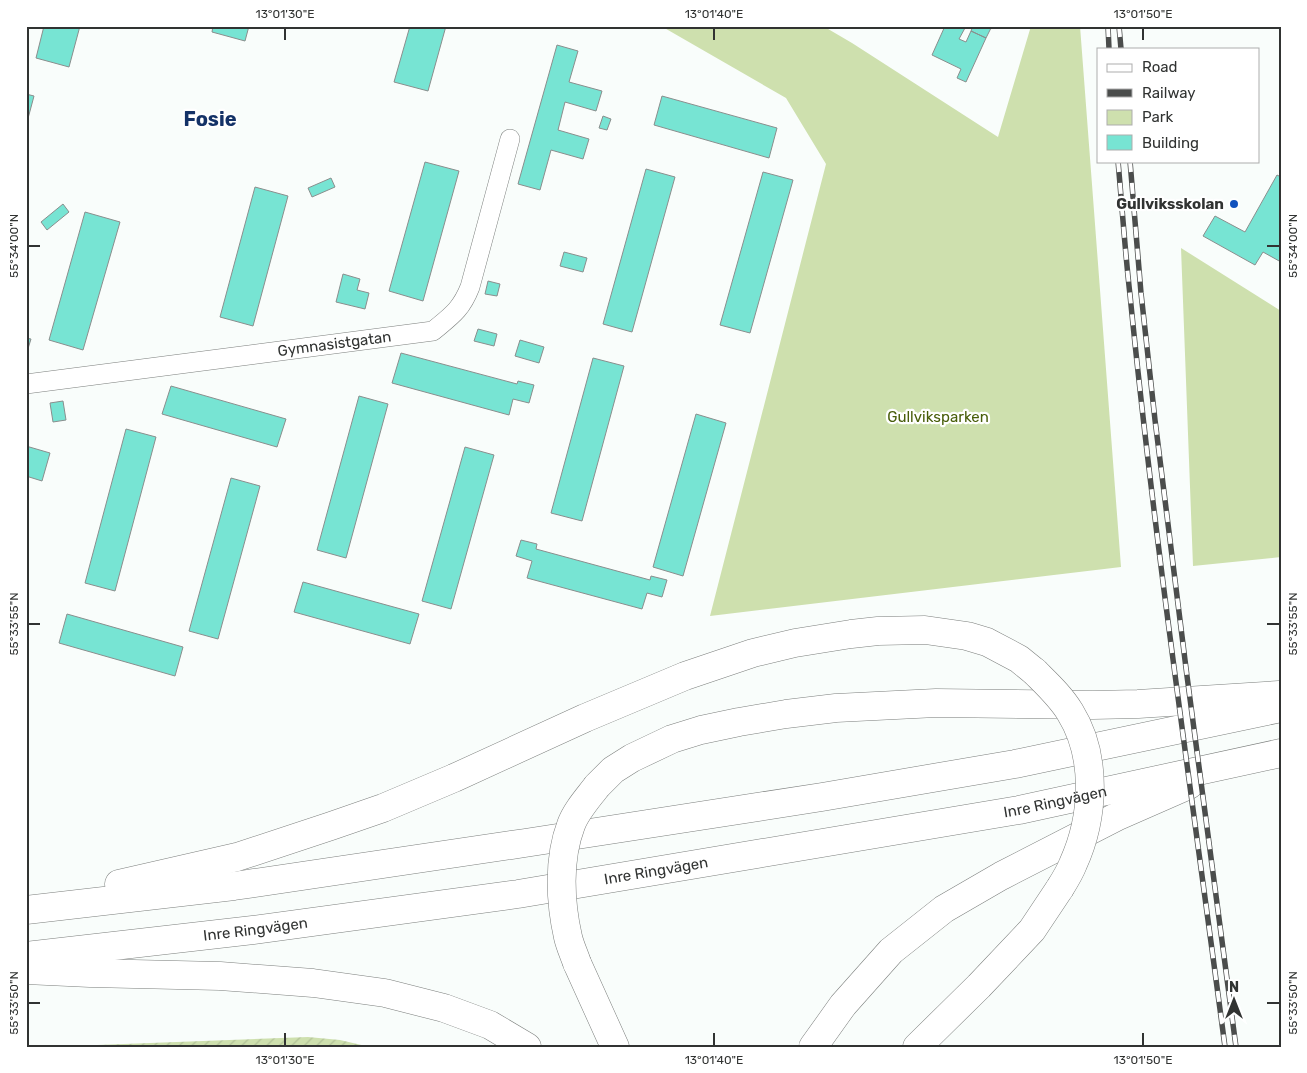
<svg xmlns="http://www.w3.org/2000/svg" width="1307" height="1073" font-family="Rubik,sans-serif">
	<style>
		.park { fill: #cee0ae }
		.garden { fill: url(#garden-furrows) }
		.building { fill: #77e4d3; stroke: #8a8e8d }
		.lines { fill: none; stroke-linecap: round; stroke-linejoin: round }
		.minor-casing { stroke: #7c7f7d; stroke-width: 20 }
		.highway-casing { stroke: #7c7f7d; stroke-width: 29 }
		.minor { stroke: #fff; stroke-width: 19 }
		.highway { stroke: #fff; stroke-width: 28 }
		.rail-casing { stroke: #4b4d4c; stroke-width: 5.5 }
		.rail { stroke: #fff; stroke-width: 4; stroke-dasharray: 11; stroke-linecap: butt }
		.highway-bridge-casing { stroke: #7c7f7d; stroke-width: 29; stroke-linecap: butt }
		.highway-bridge { stroke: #fff; stroke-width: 28 }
		.ticks { fill: none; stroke: #313332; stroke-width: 2 }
		.poi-dot { fill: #1252bd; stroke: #fff; stroke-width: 2 }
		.labels { text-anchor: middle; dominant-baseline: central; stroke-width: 4.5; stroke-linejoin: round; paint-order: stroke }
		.poi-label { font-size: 15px; font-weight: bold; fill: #313332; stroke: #fff; text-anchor: end }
		.street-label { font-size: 15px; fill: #313332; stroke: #fff }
		.park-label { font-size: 15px; fill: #485e0a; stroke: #fff }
		.district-label { font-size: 20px; font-weight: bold; fill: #143267; stroke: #fff }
		.neatline { fill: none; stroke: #313332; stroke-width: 2 }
		.ticks-label { font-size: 12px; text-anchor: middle; fill: #313332 }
	</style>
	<defs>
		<pattern id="garden-furrows" width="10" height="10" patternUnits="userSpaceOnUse" patternTransform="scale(1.25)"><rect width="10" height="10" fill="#cee0ae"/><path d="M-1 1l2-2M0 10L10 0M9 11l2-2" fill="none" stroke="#b1c196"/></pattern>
	</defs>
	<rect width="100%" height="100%" fill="#f9fdfb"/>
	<path class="park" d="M661 26H823L852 43 998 137 1031 26H1080L1121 567 710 616 826 164 786 98Z
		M1181 248 1281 311V557L1193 566Z"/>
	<path class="garden" d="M308 1037 340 1040 370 1047H44Z"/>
	<path class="building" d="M44 26H80L69 67 36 58Z
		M213 26H249L245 41 212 32Z
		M410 26H446L428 91 394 82Z
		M945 26H962L965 28 959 39 966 42 971 31 986 38 966 82 957 78 961 69 932 55Z
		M973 26H992L986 38 971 31Z
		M557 45 578 51 569 82 602 91 596 111 565 102 558 130 589 139 583 159 551 150 540 190 518 184Z
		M26 94 34 96 26 126Z
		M662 96 777 128 769 158 654 125Z
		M603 116 611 119 607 130 599 128Z
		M425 162 459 171 423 301 389 291Z
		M646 169 675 177 632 332 603 324Z
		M763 172 793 180 750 333 720 325Z
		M1277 175 1281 177V262L1263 252 1255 265 1203 236 1215 216 1245 232Z
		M331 178 335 187 312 197 308 188Z
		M255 187 288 196 253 326 220 317Z
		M63 204 69 212 47 230 41 222Z
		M85 212 120 222 83 350 49 340Z
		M564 252 587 258 583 272 560 266Z
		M343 274 360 279 357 290 369 293 365 309 336 302Z
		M488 281 500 284 497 296 485 294Z
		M478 329 497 334 494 346 474 341Z
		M26 338 31 339 26 355Z
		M520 340 544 347 539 363 515 356Z
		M401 353 517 384 518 381 534 385 529 403 513 399 509 415 392 383Z
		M593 358 624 366 582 521 551 513Z
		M171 386 286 419 277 447 162 414Z
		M359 396 388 404 346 558 317 550Z
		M63 401 66 420 53 422 50 403Z
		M696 414 726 423 683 576 653 567Z
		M126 429 156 437 115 591 85 583Z
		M26 446 50 453 42 481 26 476Z
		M465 447 494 455 451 609 422 601Z
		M231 478 260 486 218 639 189 631Z
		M521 540 537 544 536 549 650 580 651 576 667 580 662 597 647 593 642 609 527 578 532 561 516 556Z
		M303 582 419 614 410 644 294 612Z
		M67 614 183 647 175 676 59 643Z"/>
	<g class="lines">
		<defs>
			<g id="minor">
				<path id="s1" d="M26 384 433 331C451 316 461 310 470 287L510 139"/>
			</g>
			<g id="highway">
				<path d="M597 786 613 770 632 758 672 739 701 730 739 722 786 714 836 708 936 703 1093 705 1138 704 1279 695"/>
				<path d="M119 884 237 857 331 826 383 808 454 778 585 718 685 676 753 653 795 643 851 634 878 631 925 630 967 636 987 642 1019 659 1035 672"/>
				<path d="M26 910 234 886 525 843 822 797 1015 764 1281 708"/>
				<path id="s2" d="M26 956 253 930 518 894 1019 810 1281 753"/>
				<path d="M577 963 615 1047"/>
				<path d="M26 970 90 973 220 976 313 983 385 993 444 1008 490 1025 527 1047"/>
				<path d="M813 1047 843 1005 891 951 944 909 1001 876 1116 817 1189 785"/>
				<path d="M917 1047 979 986 1032 930 1060 888"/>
			</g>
		</defs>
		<use href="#minor" class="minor-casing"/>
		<use href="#highway" class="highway-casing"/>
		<use href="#minor" class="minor"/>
		<use href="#highway" class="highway"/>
		<defs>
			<path id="rail" d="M1108 26 1109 49
				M1119 26 1121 49
				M1118 161C1122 206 1125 251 1130 295 1155 546 1192 796 1225 1047
				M1130 161 1141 293 1155 420 1187 676 1236 1047"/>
		</defs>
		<use href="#rail" class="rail-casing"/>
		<use href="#rail" class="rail"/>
		<defs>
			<path id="highway-bridge" d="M1035 672C1048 685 1061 697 1070 712 1098 757 1094 818 1073 864 1070 872 1065 880 1060 888
				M577 963C574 954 570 946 568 937 560 902 558 859 571 825 576 811 588 798 597 786"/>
		</defs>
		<use href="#highway-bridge" class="highway-bridge-casing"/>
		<use href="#highway-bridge" class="highway-bridge"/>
	</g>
	<path class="ticks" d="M285 28V40M714 28V40M1143 28V40M28 246H40M1267 246H1280M28 624H40M1267 624H1280M28 1003H40M1267 1003H1280M285 1033V1046M714 1033V1046M1143 1033V1046"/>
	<circle class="poi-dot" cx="1234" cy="204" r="5"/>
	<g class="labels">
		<g class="poi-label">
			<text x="1224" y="204">Gullviksskolan</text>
		</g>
		<g class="street-label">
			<text stroke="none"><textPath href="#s1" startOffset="311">Gymnasistgatan</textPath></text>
			<text stroke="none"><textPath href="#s2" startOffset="1041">Inre Ringvägen</textPath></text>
			<text stroke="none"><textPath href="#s2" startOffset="636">Inre Ringvägen</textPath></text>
			<text stroke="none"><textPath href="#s2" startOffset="231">Inre Ringvägen</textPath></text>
		</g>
		<g class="park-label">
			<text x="938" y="417">Gullviksparken</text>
		</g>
		<g class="district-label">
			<text x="210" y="119">Fosie</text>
		</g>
	</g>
	<rect width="1307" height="1073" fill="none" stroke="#ffffff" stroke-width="55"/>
	<rect x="1097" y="48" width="162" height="115" fill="#ffffff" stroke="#adadad"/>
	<rect x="1107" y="64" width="25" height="8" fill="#ffffff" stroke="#adadad"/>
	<text x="1142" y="72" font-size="15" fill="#313332">Road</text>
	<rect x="1107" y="89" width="25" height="8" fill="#4b4d4c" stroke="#adadad"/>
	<text x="1142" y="98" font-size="15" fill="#313332">Railway</text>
	<rect x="1107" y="110" width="25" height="15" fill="#cee0ae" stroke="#adadad"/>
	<text x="1142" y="122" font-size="15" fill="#313332">Park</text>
	<rect x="1107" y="135" width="25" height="15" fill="#77e4d3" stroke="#adadad"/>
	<text x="1142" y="148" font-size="15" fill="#313332">Building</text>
	<g transform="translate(1234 1000)" stroke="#ffffff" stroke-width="4" paint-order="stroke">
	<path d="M0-4L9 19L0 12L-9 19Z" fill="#313332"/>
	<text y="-8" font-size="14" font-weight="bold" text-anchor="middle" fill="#313332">N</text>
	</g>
	<rect x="28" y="28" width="1252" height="1018" class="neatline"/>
	<g class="ticks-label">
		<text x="285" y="18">13°01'30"E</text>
		<text x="714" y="18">13°01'40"E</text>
		<text x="1143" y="18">13°01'50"E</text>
		<text transform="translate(14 246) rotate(-90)" y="4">55°34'00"N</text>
		<text transform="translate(1293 246) rotate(-90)" y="4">55°34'00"N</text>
		<text transform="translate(14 624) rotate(-90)" y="4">55°33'55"N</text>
		<text transform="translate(1293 624) rotate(-90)" y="4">55°33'55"N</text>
		<text transform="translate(14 1003) rotate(-90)" y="4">55°33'50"N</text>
		<text transform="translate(1293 1003) rotate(-90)" y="4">55°33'50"N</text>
		<text x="285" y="1064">13°01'30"E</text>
		<text x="714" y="1064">13°01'40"E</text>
		<text x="1143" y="1064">13°01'50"E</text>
	</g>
</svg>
